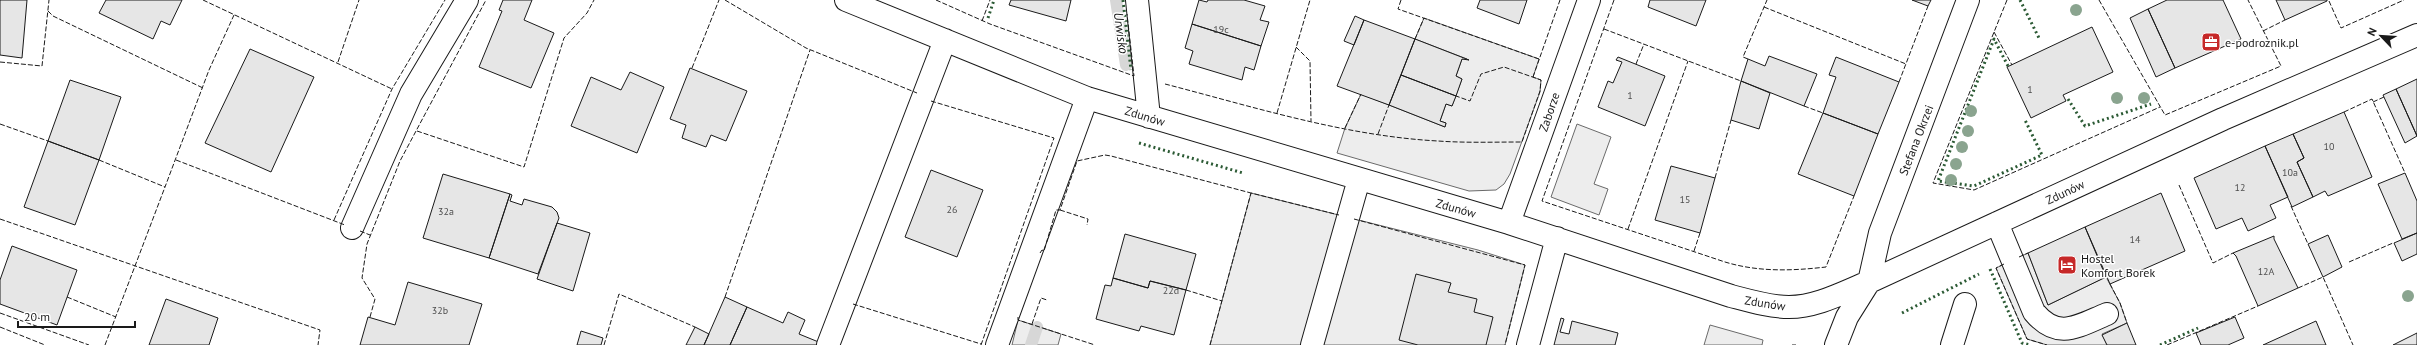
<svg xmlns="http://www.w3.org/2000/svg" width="2417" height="345" font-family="'PT Sans',sans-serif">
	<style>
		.built { fill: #ededed; stroke: #6a6a6a }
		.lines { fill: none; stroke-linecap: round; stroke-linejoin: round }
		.stream { stroke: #d7d7d7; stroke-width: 12 }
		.building { fill: #e6e6e6; stroke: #1a1a1a }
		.minor-casing { stroke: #1a1a1a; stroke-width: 24 }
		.minor { stroke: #fff; stroke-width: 22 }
		.hedge { stroke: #2b5a34; stroke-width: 3; stroke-dasharray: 2 3; stroke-linecap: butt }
		.fence { stroke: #1a1a1a; stroke-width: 1; stroke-dasharray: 5 2; stroke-linecap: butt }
		.tree { fill: #8aa48f }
		.labels { text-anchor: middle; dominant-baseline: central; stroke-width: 3; stroke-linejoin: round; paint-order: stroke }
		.number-label { font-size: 10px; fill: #4d4d4d }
		.poi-label { font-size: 12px; fill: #1a1a1a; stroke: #fff; text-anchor: start }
		.street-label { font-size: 12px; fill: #1a1a1a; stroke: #fff }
		.water-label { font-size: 13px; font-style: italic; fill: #1a1a1a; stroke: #fff }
	</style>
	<rect width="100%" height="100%" fill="#fff"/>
	<path class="built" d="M1424 18 1539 59 1533 77 1541 80 1540 92 1510 174 1504 184 1496 190 1469 191 1337 153 1345 128 1361 94 1445 127 1446 123 1440 121 1446 104 1452 106 1462 79 1456 76 1462 59H1467L1415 39Z
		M1577 124 1611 137 1594 184 1608 189 1599 215 1551 197Z
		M1251 193 1478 250 1525 265 1505 345H1210Z
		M2028 253 2048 305 2106 277 2120 303 2127 323 2102 334 2107 345H2047L2027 339 1996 268Z
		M1018 320 1061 334 1058 345H1012Z
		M1710 325 1763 340 1762 345H1704Z"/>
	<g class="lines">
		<path class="stream" d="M1116 0 1126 65
			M1031 345 1037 327"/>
	</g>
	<path class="building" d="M0 0H27L22 58 0 55Z
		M106 0H182L170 25 161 21 153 39 99 13Z
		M503 0H532L524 20 554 33 531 88 479 67 502 11 499 10Z
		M1011 0H1071L1066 21 1009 5Z
		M1199 0 1207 2 1208 0H1244L1265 6 1260 20 1269 22 1261 46 1192 24Z
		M1480 0H1527L1519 24 1477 8Z
		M1650 0H1706L1696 26 1648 7Z
		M1912 0H1931L1928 6Z
		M2167 0H2223L2241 39 2175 68 2148 9Z
		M2276 0H2327V1L2285 20Z
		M2148 9 2175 68 2156 77 2130 18Z
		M1355 16 1364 20 1354 45 1344 41Z
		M1364 20 1415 39 1389 105 1337 86Z
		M1192 24 1261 46 1254 70 1245 67 1242 80 1189 64 1193 51 1185 48Z
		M2092 27 2113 72 2063 95 2066 101 2031 118 2007 67Z
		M1415 39 1469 60 1462 59 1456 76 1462 79 1456 96 1401 75Z
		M250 49 314 77 271 172 205 143Z
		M1769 56 1817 74 1804 106 1741 81 1748 59 1765 66Z
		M1618 57 1665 76 1645 126 1598 107 1608 81 1613 83 1622 62 1616 60Z
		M1836 57 1899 82 1878 134 1823 113 1836 77 1829 75Z
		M690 68 747 91 726 141 711 135 706 147 682 138 686 125 670 119Z
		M630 72 664 87 637 153 571 126 591 77 621 90Z
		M1401 75 1456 96 1452 106 1446 104 1440 121 1446 123 1445 127 1389 105Z
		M2417 79V136L2396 89Z
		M70 80 121 97 99 160 48 141Z
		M1741 81 1770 93 1759 129 1731 120Z
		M2396 89 2417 136 2405 143 2383 95Z
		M2344 112 2372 177 2328 196 2325 191 2313 197 2297 162 2304 158 2293 134Z
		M1823 113 1878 134 1854 196 1798 174Z
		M2293 134 2304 158 2297 162 2313 197 2292 207 2265 146Z
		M48 141 99 160 75 225 24 207Z
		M2265 146 2288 197 2270 205 2276 218 2248 231 2242 218 2216 229 2194 178Z
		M1671 166 1715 178 1700 233 1655 220Z
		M931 170 983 190 957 257 905 237Z
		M2405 173 2417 201V233L2402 239 2378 184Z
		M443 174 510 194 489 258 423 238Z
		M2161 193 2185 251 2110 284 2085 227Z
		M510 194 512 195 510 201 522 205 524 199 552 207 557 212 559 218 538 274 489 258Z
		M557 223 590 233 573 291 537 279Z
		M2085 227 2106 277 2048 305 2028 253Z
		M2417 233V254L2402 261 2394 243Z
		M1125 234 1196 254 1186 290 1150 281 1148 288 1113 278Z
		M2328 235 2342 267 2323 277 2308 244Z
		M2274 236V239L2298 288 2258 306 2236 256 2233 253Z
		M12 246 77 270 57 325 0 304V280Z
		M1416 274 1451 283 1448 292 1477 299 1474 312 1493 317 1486 345H1418L1399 340Z
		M1113 278 1148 288 1150 281 1186 290 1174 335 1141 326 1139 331 1096 319 1105 285 1111 286Z
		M408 282 482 304 469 345H360L368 317 395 325Z
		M725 297 747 307 730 345H704Z
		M166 299 218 318 209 345H149Z
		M747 307 783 323 788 312 805 320 799 334 821 343 820 345H730Z
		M2235 317 2244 338 2228 345H2201L2196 333Z
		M1561 318 1564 319 1560 332 1569 334 1572 321 1618 333 1615 345H1554Z
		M2316 321 2326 345H2263Z
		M2127 323 2136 345H2107L2102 335Z
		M695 327 709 334 704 345H686Z
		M581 331 603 338 601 345H577Z
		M2417 333V345H2393Z"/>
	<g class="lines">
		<defs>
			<path id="minor" d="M846 0 1087 98 1509 223 1731 296C1750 301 1770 307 1789 307 1817 307 1844 292 1869 282L2223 119 2417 35
				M1137 0 1149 117
				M1509 223 1589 0
				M1997 223 2034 312C2058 341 2078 326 2107 314
				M352 228 411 94 467 0
				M828 345 945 40
				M997 345 1087 98
				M1312 345 1359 179
				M1528 345 1557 238
				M1836 345 1847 317 1869 282 1880 233 1968 0
				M1952 345 1965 304"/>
		</defs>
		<use href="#minor" class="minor-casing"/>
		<use href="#minor" class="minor"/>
		<path class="hedge" d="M1123 0 1131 70
			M2020 0 2040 40
			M988 18 994 0
			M2008 66 1994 39 1938 181 1974 186 2042 155 2025 120
			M2068 99 2085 126 2151 104
			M1139 143 1243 173
			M1990 269 2022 343 2030 345
			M1902 313 1979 274
			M2160 345 2198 328"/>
		<path class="fence" d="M203 0 392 89
			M725 0 806 48 917 93
			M936 0 990 24 1134 76 1127 14
			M1401 0 1398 9 1539 59
			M1614 0 1542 201 1725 262C1758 272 1791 271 1826 267L1854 196
			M2007 0 1933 183 1974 190 2160 107
			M2099 0 2165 115 2281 66 2248 0
			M2329 1 2341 28 2404 0
			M1764 7 1906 64
			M48 11 53 16 203 88
			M982 21 990 0
			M1604 29 1741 81
			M2263 31 2285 20
			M1994 32 2012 65
			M1415 39 1424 18
			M1296 47 1310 61 1311 121
			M1748 59 1743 57 1767 0
			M0 62 42 66 49 0
			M338 62 359 0
			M1636 64 1644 44
			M692 68 719 0
			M1533 77 1560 0
			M1899 82 1928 6
			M1165 84C1254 107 1345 136 1438 141 1466 143 1494 142 1522 142L1540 91 1541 80 1504 67 1481 74 1470 101 1456 96
			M931 101 1054 138 981 345
			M2373 102 2384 97
			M1804 106 1823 113
			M2344 112 2372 99 2405 173
			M1277 113 1310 0
			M0 124 48 141
			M1345 128 1361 94
			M417 131 524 167 564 38 587 13 594 0
			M1378 134 1389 105
			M99 160 165 187 209 70 234 15
			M176 160 345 225
			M1715 178 1731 120
			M2179 185 2213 263 2233 253
			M2291 206 2308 244
			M1060 210 1088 219 1087 225
			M0 219 320 330 318 345
			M1354 219 1525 265 1505 345
			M334 220 392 89 445 0
			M1628 229 1688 61
			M360 231 370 235
			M1694 251 1700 233
			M1040 253 1042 250 1044 251 1056 210H1060L1077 161 1105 155 1111 156 1251 193
			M2019 257 2028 253
			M2349 262 2393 243
			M2004 264 1996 268 2027 339 2047 345
			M2110 284 2120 303 2127 323
			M2298 288 2323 277 2353 345
			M1186 290 1222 301
			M67 297 116 317
			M725 297 810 50
			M853 304 981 344
			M0 313 89 345
			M370 317 375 299 362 278 367 244 400 161 486 0
			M1018 317V320L1095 345
			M1032 324 1041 298 1047 300
			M0 327 45 345
			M105 345 165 187
			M604 345 619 294 695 327
			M1210 345 1251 193 1339 215
			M1792 345H1796
			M2167 345 2258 306"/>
	</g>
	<g class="tree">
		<circle cx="2076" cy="10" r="6"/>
		<circle cx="2117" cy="98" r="6"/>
		<circle cx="2144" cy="98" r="6"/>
		<circle cx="1971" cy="111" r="6"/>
		<circle cx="1968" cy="131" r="6"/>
		<circle cx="1962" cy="147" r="6"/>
		<circle cx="1956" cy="164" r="6"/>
		<circle cx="1951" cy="180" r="6"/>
		<circle cx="2408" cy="296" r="6"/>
	</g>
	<defs>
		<symbol id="office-square" viewBox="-11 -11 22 22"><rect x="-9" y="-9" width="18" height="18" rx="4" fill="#c62828" stroke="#fff"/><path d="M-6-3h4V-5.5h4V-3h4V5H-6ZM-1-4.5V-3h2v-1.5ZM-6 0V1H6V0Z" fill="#fff"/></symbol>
		<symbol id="hotel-square" viewBox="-11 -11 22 22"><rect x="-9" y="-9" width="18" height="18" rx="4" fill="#c62828" stroke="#fff"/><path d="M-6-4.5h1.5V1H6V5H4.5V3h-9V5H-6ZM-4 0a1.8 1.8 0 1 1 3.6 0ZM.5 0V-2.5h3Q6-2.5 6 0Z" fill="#fff"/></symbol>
	</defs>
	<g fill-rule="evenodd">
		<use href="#office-square" x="2200" y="31" width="22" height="22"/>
		<use href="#hotel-square" x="2056" y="254" width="22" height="22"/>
	</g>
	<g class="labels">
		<g class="number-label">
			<text x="1221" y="29">19c</text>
			<text x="2030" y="89">1</text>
			<text x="1630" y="95">1</text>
			<text x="2329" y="146">10</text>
			<text x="2290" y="172">10a</text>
			<text x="2240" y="187">12</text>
			<text x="1685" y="199">15</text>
			<text x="952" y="209">26</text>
			<text x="446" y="211">32a</text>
			<text x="2135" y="239">14</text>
			<text x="2266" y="271">12A</text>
			<text x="1171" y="290">22d</text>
			<text x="440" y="310">32b</text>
		</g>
		<g class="poi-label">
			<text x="2225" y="42">e-podroznik.pl</text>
			<text x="2081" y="258">Hostel<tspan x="2081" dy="14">Komfort Borek</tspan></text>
		</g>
		<g class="street-label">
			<text transform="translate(1549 112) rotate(-71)">Zaborze</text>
			<text transform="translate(1145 116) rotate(17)">Zdunów</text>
			<text transform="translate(1916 140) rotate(-69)">Stefana Okrzei</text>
			<text transform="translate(2065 192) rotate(-25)">Zdunów</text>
			<text transform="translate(1456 208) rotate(16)">Zdunów</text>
			<text transform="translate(1765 303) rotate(9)">Zdunów</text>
		</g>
		<g class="water-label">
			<text transform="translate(1121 33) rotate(82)">Urwisko</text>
		</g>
	</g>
	<g transform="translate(2381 36) rotate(295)" stroke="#ffffff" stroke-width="3" paint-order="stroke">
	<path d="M0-3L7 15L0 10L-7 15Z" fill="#1a1a1a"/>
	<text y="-6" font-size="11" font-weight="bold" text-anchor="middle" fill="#1a1a1a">N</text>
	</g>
	<path d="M18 321v6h117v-6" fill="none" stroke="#1a1a1a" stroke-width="2"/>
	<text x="24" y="321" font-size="12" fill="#1a1a1a" stroke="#ffffff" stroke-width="3" paint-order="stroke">20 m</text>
</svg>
